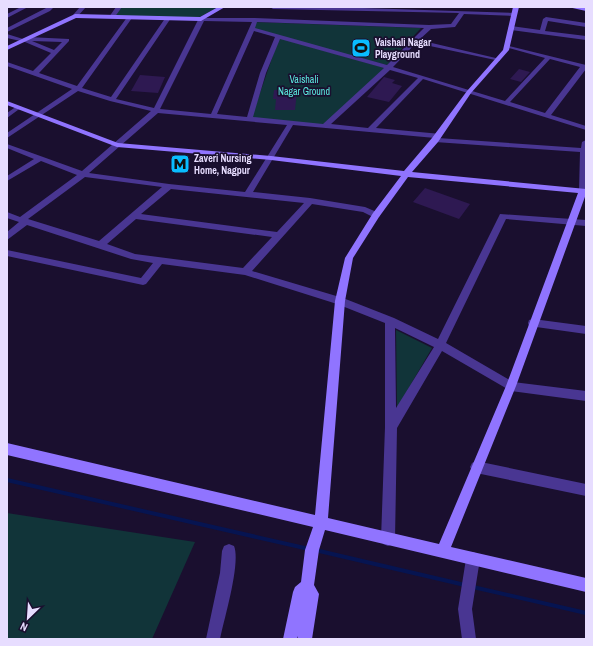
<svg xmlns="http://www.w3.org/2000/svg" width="593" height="646" font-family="'Archivo Narrow',sans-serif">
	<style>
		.green { fill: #113439 }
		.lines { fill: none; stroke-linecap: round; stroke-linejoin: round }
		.stream { stroke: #061451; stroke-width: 4 }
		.building { fill: #2e1952 }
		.street { fill: #493692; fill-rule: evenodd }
		.secondary { fill: #9074ff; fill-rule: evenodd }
		.labels { text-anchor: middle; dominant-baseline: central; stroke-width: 3.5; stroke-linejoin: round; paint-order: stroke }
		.far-poi-label { font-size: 10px; font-weight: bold; fill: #e7ddff; stroke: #1a0f2f; text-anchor: start }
		.far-park-label { font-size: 10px; fill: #5cece1; stroke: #1a0f2f }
	</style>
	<rect width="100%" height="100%" fill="#1a0f2f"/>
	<path class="green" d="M122 7H218L198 18 114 16Z
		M254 22 421 28 387 65 254 31Z
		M279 38 385 68 324 126 251 119Z
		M396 330 432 348 397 408Z
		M7 513 195 542 152 639H7Z"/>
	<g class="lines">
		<path class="stream" d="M7 480 309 549
			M315 550 465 585
			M473 587 586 613"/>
	</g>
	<path class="building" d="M519 69 530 72 521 82 510 79Z
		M140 75 165 77 158 93 131 91Z
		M384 77 395 80 392 83 402 86 389 102 367 97Z
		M274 90 297 91 295 110H275L276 99H273Z
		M175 158H190L187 170H171Z
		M425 188 470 204 459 219 413 202Z"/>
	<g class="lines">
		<path class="street" d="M21 7H28L7 18V14Z
			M48 7H54L50 11 7 32V28Z
			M80 7H86L77 17H73V15Z
			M116 7H122L114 18H110L109 17Z
			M270 7H332L516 13V15L514 16 464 14 455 27 431 29 419 40 500 59V61L416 43 393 67 505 101 545 58 505 47V45L586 65V69L551 115 586 126V130L423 79 376 128 441 134 442 136 438 138 581 148 582 142 586 140V193H580L579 191 580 152 435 142 431 140 435 138 293 125 253 192 310 198 365 207 379 213 380 215 379 217H373L363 212 312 204 252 271 343 298 394 318 438 339 500 214 586 220V226L506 219 446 343 513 382 586 391V401L511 391 442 351 397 428 395 539 393 544 388 546 383 544 381 539 385 427V323L337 304 245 275 162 264 146 284 143 285 7 256V250L141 278 153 263 131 259 27 225 7 240V232L19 222 7 218V212L20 217 77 175 41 161 7 181V176L34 159 7 148V144L82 171 151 111 110 101 78 91 7 138V133L72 89 7 66V62L33 71 51 53 25 42 7 38V34L23 39 28 37 69 39V41L39 73 77 86 128 16H132V18L82 88 111 97 166 17H170L171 18 116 99 154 108 199 18H255L429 25 451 24 459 13 273 9ZM204 21 252 22 211 114 160 109ZM257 22 424 28 387 65 255 28ZM254 31 275 37 260 73 247 117 217 114ZM280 39 384 68 323 124 253 117 266 73ZM32 41 62 42 54 50ZM550 59 580 67 545 113 510 102ZM390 70 418 78 368 128 331 124ZM158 113 287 125 245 192 169 184 89 173ZM85 177 162 187 99 241 28 219ZM171 189 304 203 277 232 141 214ZM136 219 272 237 243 268 135 254 107 244ZM395 328 434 347 396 408Z
			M546 17 586 23V27L548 21 545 31 586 36V40L511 30 508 28 511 26 540 30 543 19Z
			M17 106 22 107 7 118V113Z
			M533 319 586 326V334L529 326 528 323 529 320Z
			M476 461 586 484V496L476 473 472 471 470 467 472 463Z
			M229 544 234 546C241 563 224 619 220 639H206L220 573 222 551 224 546Z
			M473 552 478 554 480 559 472 609 476 639H462L458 609 466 559 468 554Z"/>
		<path class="secondary" d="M218 7H225L201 21 76 18 7 50V46L75 14 200 17Z
			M513 7H519L509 50 471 93 438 142 412 172 586 189V194L516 386 451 547 586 578V592L325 530 319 550 314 585 319 594 312 639H298V636L297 639H283L293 592 295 587 301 582 305 550 313 527 7 455V443L315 515 335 301 345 258 373 213 401 176 271 160 117 147 7 105V101L118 143 271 156 404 171 432 138 467 91 503 50ZM408 177 578 193 506 386 439 544 328 518 345 301 353 258 379 217Z
			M568 7H586V11Z"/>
	</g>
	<defs>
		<symbol id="stadium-square" viewBox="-11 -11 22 22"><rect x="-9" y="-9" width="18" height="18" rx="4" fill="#09bcff" stroke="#1a0f2f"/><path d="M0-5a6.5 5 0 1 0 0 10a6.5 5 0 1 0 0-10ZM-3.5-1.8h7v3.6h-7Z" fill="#111"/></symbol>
		<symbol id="metro-square" viewBox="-11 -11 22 22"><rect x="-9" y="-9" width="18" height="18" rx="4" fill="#09bcff" stroke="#1a0f2f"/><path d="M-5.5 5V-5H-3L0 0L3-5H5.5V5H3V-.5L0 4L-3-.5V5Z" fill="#111"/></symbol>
	</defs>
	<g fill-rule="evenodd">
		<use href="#stadium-square" x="350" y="37" width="22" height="22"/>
		<use href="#metro-square" x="169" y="153" width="22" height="22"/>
	</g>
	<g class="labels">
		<g class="far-poi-label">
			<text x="375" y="42">Vaishali Nagar<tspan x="375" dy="12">Playground</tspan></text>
			<text x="194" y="158">Zaveri Nursing<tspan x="194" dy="12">Home, Nagpur</tspan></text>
		</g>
		<g class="far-park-label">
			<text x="304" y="79">Vaishali<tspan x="304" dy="12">Nagar Ground</tspan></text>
		</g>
	</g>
	<rect width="593" height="646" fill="none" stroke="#e7ddff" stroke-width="16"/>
	<g transform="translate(28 618) rotate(205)" stroke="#1a0f2f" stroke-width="3" paint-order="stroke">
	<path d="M0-3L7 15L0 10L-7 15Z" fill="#e7ddff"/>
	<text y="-6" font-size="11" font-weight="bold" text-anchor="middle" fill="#e7ddff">N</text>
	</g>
</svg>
